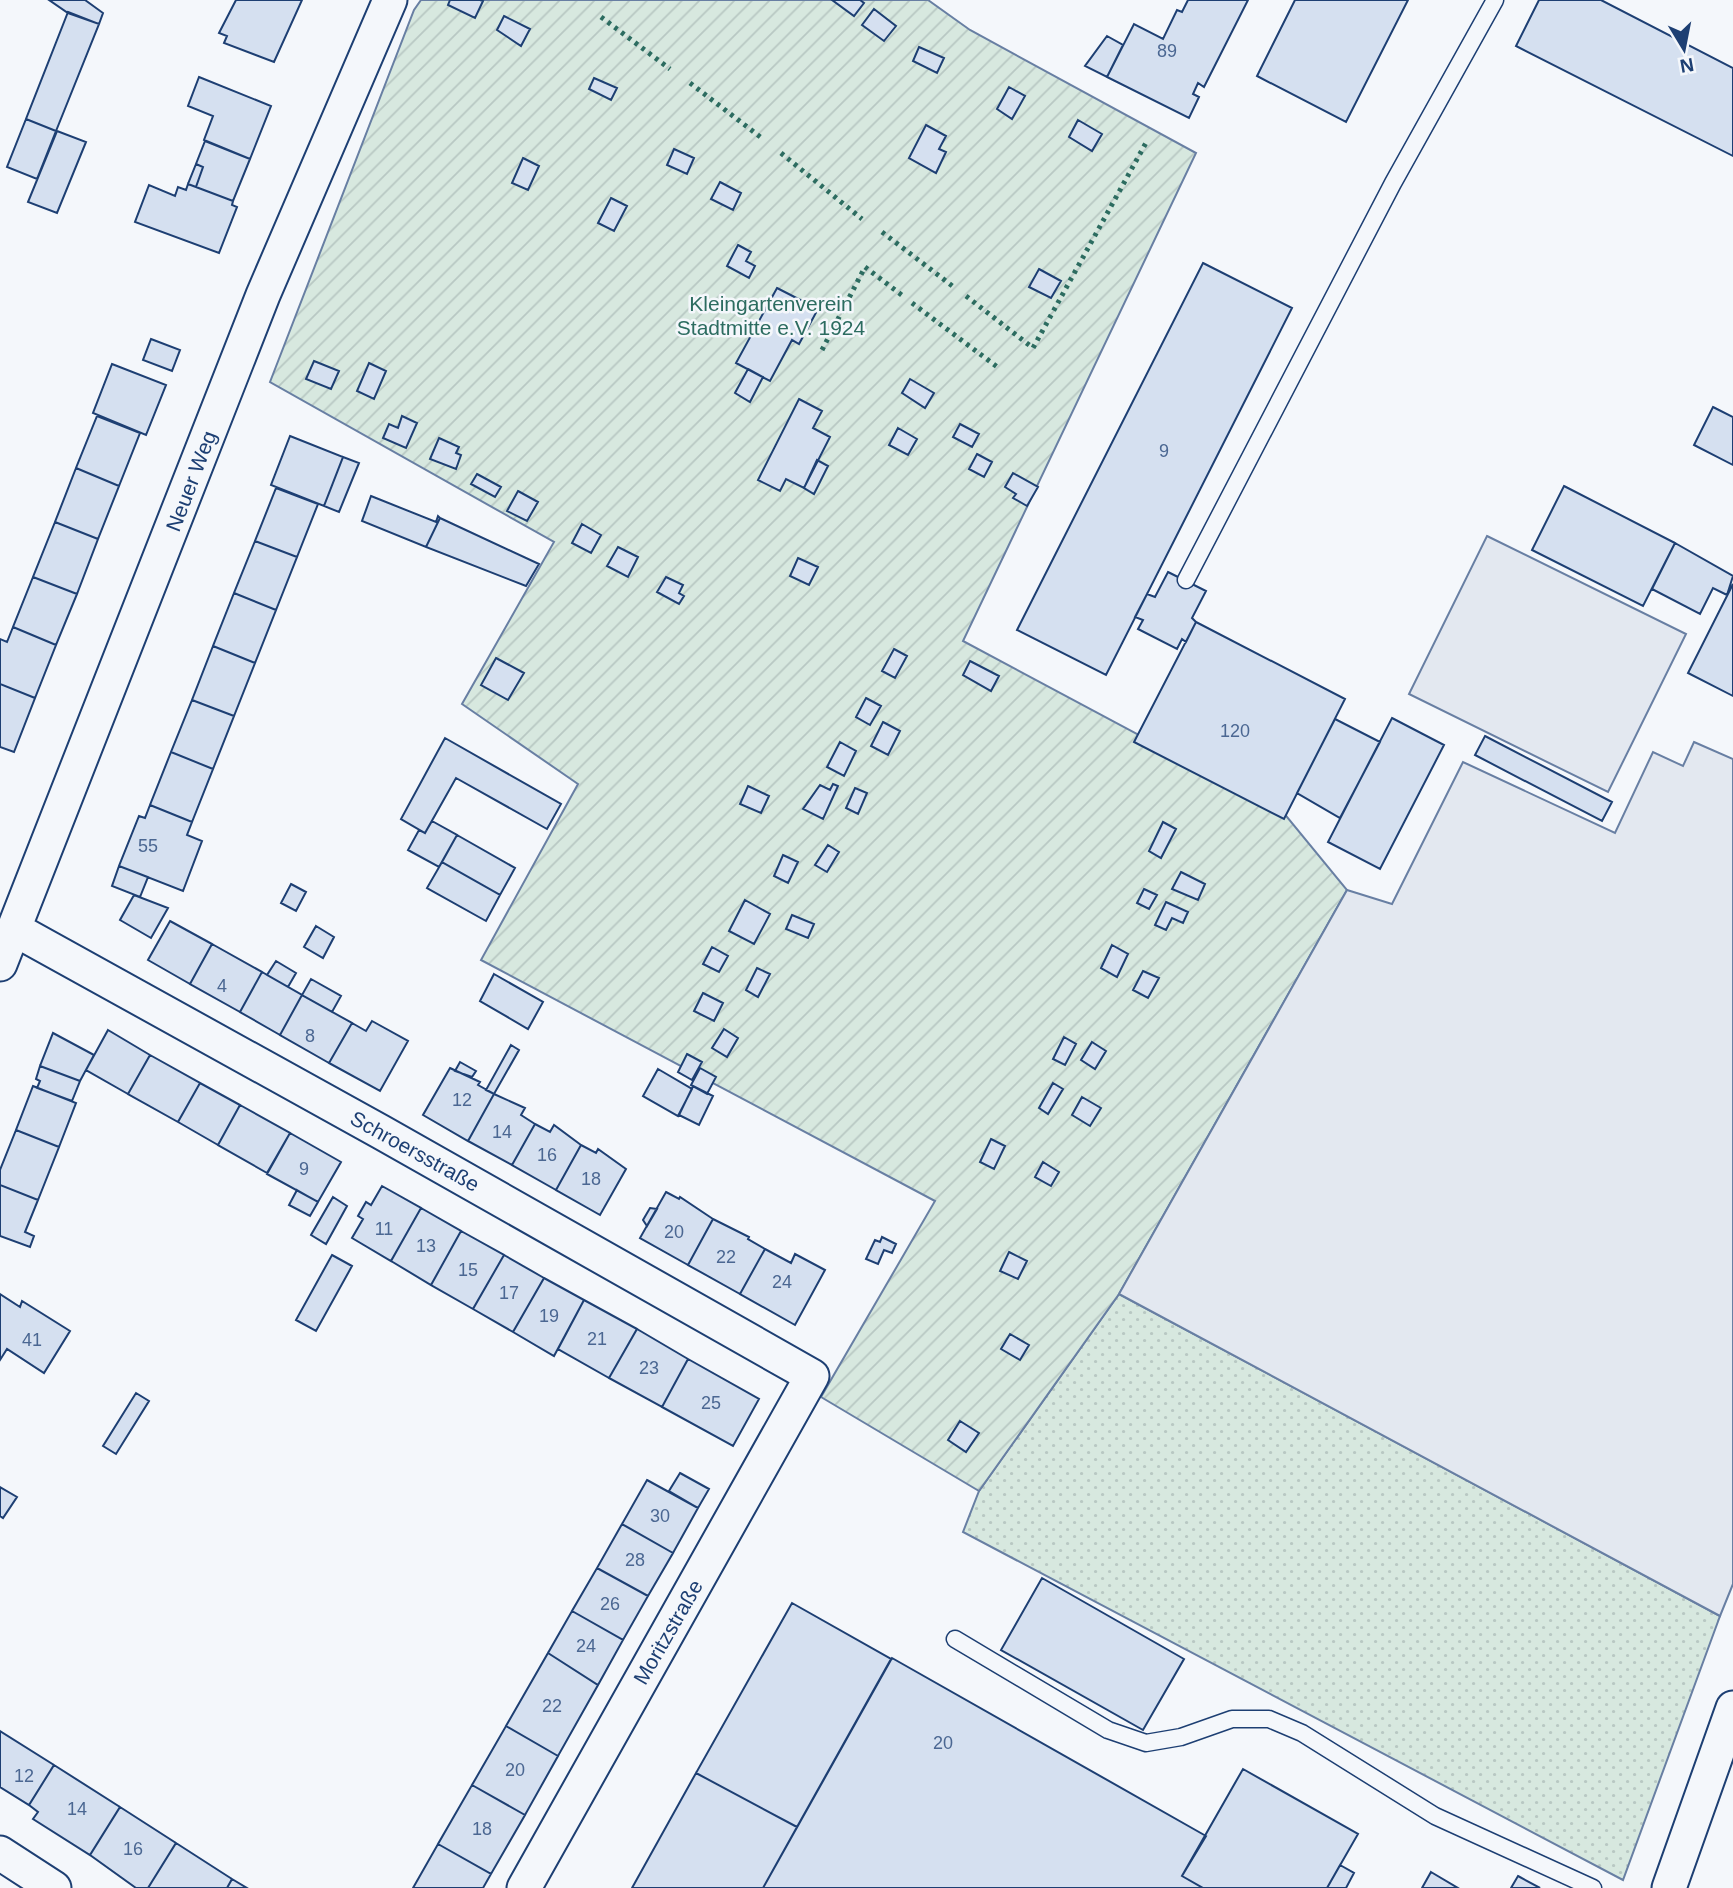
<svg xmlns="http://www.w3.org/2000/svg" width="1733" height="1888" font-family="Helvetica,sans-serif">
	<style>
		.grass { fill: url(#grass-dots); stroke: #687fa3; stroke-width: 2 }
		.garden { fill: url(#garden-furrows); stroke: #687fa3; stroke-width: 2 }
		.parking { fill: #e3e8f0; stroke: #687fa3; stroke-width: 2 }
		.building { fill: #d5e0f0; stroke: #1d3f73; stroke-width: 2 }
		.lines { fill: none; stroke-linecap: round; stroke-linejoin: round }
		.service-casing { stroke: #1d3f73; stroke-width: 19 }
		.minor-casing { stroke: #1d3f73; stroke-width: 37 }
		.service { stroke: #f4f7fb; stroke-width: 16 }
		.minor { stroke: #f4f7fb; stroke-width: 33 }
		.hedge { stroke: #2c6c60; stroke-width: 5; stroke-dasharray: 3.5 5; stroke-linecap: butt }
		.labels { text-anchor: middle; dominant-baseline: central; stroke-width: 5; stroke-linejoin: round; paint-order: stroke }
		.number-label { font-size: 18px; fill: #4b6792 }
		.park-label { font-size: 21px; fill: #2c6c60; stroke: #f4f7fb }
		.street-label { font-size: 21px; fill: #1d3f73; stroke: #f4f7fb }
	</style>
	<defs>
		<pattern id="grass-dots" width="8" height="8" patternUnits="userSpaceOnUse" patternTransform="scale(1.75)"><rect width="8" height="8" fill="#d7e8df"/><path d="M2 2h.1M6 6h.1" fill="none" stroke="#b8c8c3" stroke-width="1.8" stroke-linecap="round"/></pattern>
		<pattern id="garden-furrows" width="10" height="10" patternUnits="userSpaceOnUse" patternTransform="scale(1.75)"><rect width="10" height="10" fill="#d7e8df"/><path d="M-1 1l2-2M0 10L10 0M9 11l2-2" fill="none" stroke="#b8c8c3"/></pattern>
	</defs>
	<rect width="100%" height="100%" fill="#f4f7fb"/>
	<path class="grass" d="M1119 1294 1720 1616 1623 1880 963 1532 979 1491Z"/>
	<path class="garden" d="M421 0H928L970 30 1196 153 963 641 1283 812 1347 890 1119 1294 979 1491 821 1397 935 1201 481 960 578 784 462 704 554 542 270 382 414 10Z"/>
	<path class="parking" d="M1487 536 1686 634 1608 792 1409 694Z
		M1694 742 1733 759V1584L1720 1616 1119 1294 1347 890 1392 904 1463 762 1615 833 1653 752 1683 766Z"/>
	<path class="building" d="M49 0H85L103 13 99 24 68 13Z
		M236 0H302L274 62 224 43 227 36 219 33Z
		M450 0H480L483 1 475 18 448 5Z
		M832 0H860L864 3 854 16Z
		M1188 0H1248L1204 87 1198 83 1193 94 1199 97 1189 118 1107 77 1134 24 1163 39 1177 10 1182 12Z
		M1295 0H1408L1346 122 1257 76Z
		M1539 0H1601L1733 68V156L1516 46Z
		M874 9 896 26 884 41 862 25Z
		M68 12 99 24 56 131 26 119Z
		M504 16 530 29 521 46 497 30Z
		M1107 36 1123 45 1107 77 1085 66Z
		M919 47 944 58 937 73 913 61Z
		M199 77 271 106 250 159 204 140 213 116 188 106Z
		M594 78 617 88 611 100 589 89Z
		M1009 87 1025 96 1012 119 997 109Z
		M26 119 56 131 37 179 7 167Z
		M1078 120 1102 134 1092 151 1069 137Z
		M926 125 946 136 939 149 946 152 936 173 909 158Z
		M57 131 86 142 57 213 28 202Z
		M205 141 250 159 233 201 196 187 203 167 196 164Z
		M674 149 694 158 687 174 667 165Z
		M523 158 539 166 528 190 512 183Z
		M196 164 203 167 196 187 188 184Z
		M720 182 741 193 733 210 711 199Z
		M188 184 233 201 232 205 237 207 219 253 135 222 149 185 175 196 178 187 186 190Z
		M611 198 627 206 614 231 598 223Z
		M738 245 751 252 746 261 755 266 749 278 727 266Z
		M1203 263 1292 308 1106 675 1017 630Z
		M1039 269 1061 281 1051 298 1029 287Z
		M777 288 818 309 799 344 792 340 770 381 736 363Z
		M151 339 180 350 172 371 143 360Z
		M314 361 339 371 331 389 306 379Z
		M369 363 386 371 374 399 357 391Z
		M112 364 166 385 146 435 93 413Z
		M748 369 763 377 750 402 735 393Z
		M910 379 934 393 925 408 902 393Z
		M799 399 822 411 813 428 830 437 804 488 786 479 780 491 758 480Z
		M1713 407 1733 417V465L1694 445Z
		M97 416 140 433 119 486 76 468Z
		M402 416 417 423 406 448 383 438 389 424 398 428Z
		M960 424 979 434 972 447 953 437Z
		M898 428 917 439 908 455 889 445Z
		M290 436 343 457 324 506 271 485Z
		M439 438 459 447 456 453 461 455 456 469 430 459Z
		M977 454 992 462 984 477 969 469Z
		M343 457 359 463 339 512 324 506Z
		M817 460 828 466 814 494 804 488Z
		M76 468 119 486 98 539 55 522Z
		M1013 473 1038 487 1027 506 1013 498 1016 494 1005 487Z
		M477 474 501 487 495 497 471 484Z
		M1564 486 1675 543 1643 606 1532 550Z
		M276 488 318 504 297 557 255 541Z
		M518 491 538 502 527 521 507 511Z
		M371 496 436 522 438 516 440 518 426 547 362 521Z
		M440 518 539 564 526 586 426 547Z
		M55 522 98 539 77 594 33 577Z
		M582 524 601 535 591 553 572 543Z
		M255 541 297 557 276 610 234 593Z
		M1675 543 1733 576 1727 595 1713 588 1700 614 1652 589Z
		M618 547 638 557 628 577 607 566Z
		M798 558 818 567 809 585 790 576Z
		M1168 572 1206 591 1192 618 1196 622 1186 642 1182 639 1177 649 1138 629 1143 620 1135 617 1147 594 1155 597Z
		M33 577 77 594 56 645 13 627Z
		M666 577 683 585 679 593 684 596 679 604 657 592Z
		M1733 584V696L1688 673Z
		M234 593 276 610 255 663 213 646Z
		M1196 622 1345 699 1284 819 1134 742Z
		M13 627 56 645 35 698 0 684V639L7 642Z
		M213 646 255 663 234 716 192 700Z
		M894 649 907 656 895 678 882 671Z
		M496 658 524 673 508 700 481 685Z
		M970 661 999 676 991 691 963 675Z
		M0 684 35 698 14 752 0 747Z
		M866 698 881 706 870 725 856 717Z
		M192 700 234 716 213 769 171 752Z
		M1392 718 1444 745 1380 869 1328 842Z
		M1335 719 1380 742 1340 818 1297 793Z
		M883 722 900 731 888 755 871 746Z
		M1485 736 1612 802 1602 821 1475 755Z
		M445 738 561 804 547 829 456 778 425 833 401 819Z
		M840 742 856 751 844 776 827 767Z
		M171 752 213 769 192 822 150 805Z
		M833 784 838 786 823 819 803 809 820 785 830 790Z
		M748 786 769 796 761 813 740 804Z
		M855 788 867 793 858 814 846 808Z
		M150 805 192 822 187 835 202 841 183 891 119 866 139 816 145 818Z
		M432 821 457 835 439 867 408 850 419 830 425 833Z
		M1163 822 1176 829 1161 858 1149 851Z
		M457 835 515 868 500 895 442 862Z
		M828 845 839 852 827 872 815 865Z
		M783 855 798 862 788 883 774 876Z
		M442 862 500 895 486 921 427 888Z
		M119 866 148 877 140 897 112 886Z
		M1181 872 1205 884 1198 900 1172 889Z
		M291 884 306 892 296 911 281 903Z
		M1144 889 1157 895 1149 909 1137 903Z
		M134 895 168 908 151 938 120 920Z
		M745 900 770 914 754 944 729 931Z
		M1166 902 1188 912 1183 923 1172 918 1166 930 1155 925Z
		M792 915 814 924 808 938 786 929Z
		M170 921 212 944 190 984 148 960Z
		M316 926 334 937 323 958 304 947Z
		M212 944 262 972 240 1012 190 984Z
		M1112 945 1128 954 1117 977 1101 968Z
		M712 947 728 956 719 972 703 964Z
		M276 961 296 973 288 987 267 975Z
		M757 968 770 974 758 997 746 990Z
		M1143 971 1159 978 1148 998 1133 990Z
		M262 972 302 995 280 1035 240 1012Z
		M494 974 543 1002 528 1029 480 1001Z
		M311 979 341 996 332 1012 302 995Z
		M703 993 723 1003 714 1021 694 1011Z
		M302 995 352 1023 329 1063 280 1035Z
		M372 1021 408 1041 380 1091 329 1063 352 1023 366 1031Z
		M724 1029 738 1038 727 1057 712 1048Z
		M108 1030 150 1055 128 1094 86 1070Z
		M53 1033 94 1055 80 1081 40 1066Z
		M1064 1037 1076 1044 1065 1065 1053 1059Z
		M1092 1042 1106 1051 1095 1069 1081 1060Z
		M511 1045 519 1050 494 1094 486 1090Z
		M687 1054 702 1062 692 1080 678 1072Z
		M150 1055 200 1083 178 1122 128 1094Z
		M460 1062 476 1071 472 1077 455 1071Z
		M40 1066 80 1081 72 1101 37 1088 40 1081 36 1079Z
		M450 1068 480 1082 478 1085 494 1094 468 1141 423 1115Z
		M700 1068 716 1077 707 1094 691 1085Z
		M658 1069 692 1089 678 1116 643 1096Z
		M200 1083 240 1105 218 1145 178 1122Z
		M1053 1083 1063 1089 1048 1114 1039 1108Z
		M33 1086 76 1103 59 1147 16 1130Z
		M693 1086 713 1096 699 1125 679 1115Z
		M494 1094 525 1108 521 1115 535 1124 512 1165 468 1141Z
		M1082 1097 1101 1108 1090 1126 1072 1115Z
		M240 1105 290 1133 267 1173 218 1145Z
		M535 1124 550 1132 554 1125 581 1145 556 1190 512 1165Z
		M16 1130 59 1147 38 1200 0 1185V1170Z
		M290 1133 341 1162 318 1202 267 1174Z
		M991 1139 1005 1146 994 1169 980 1162Z
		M581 1145 596 1153 598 1149 626 1169 600 1215 556 1190Z
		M1043 1162 1059 1172 1051 1186 1035 1177Z
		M0 1185 38 1200 25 1232 34 1236 30 1247 0 1236Z
		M382 1186 421 1208 391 1261 352 1238 363 1219 358 1216 366 1202 371 1205Z
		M297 1190 318 1202 310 1216 289 1205Z
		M666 1192 679 1199 680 1197 713 1219 688 1265 640 1238Z
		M333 1197 347 1206 326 1244 311 1235Z
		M421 1208 461 1231 431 1285 391 1261Z
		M650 1208 657 1209 647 1226 643 1220Z
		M713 1219 749 1237 748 1239 765 1249 740 1294 688 1265Z
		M461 1231 504 1255 473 1309 431 1285Z
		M882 1237 896 1244 892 1253 884 1250 878 1264 866 1259 875 1240 880 1242Z
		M765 1249 791 1263 795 1254 825 1270 795 1325 740 1294Z
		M1009 1252 1027 1261 1018 1279 1000 1271Z
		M332 1255 352 1266 316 1331 296 1320Z
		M504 1255 544 1278 513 1332 473 1309Z
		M544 1278 584 1300 554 1356 513 1332Z
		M0 1294 20 1307 22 1301 70 1331 44 1373 7 1349 0 1360Z
		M584 1300 637 1329 609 1378 558 1349Z
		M637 1329 688 1359 662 1407 609 1378Z
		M1010 1334 1029 1345 1020 1360 1001 1349Z
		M688 1359 759 1399 733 1446 662 1407Z
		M136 1393 149 1401 116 1454 103 1446Z
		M960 1421 979 1433 966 1452 948 1440Z
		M680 1473 709 1489 698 1508 669 1491Z
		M647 1480 698 1508 673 1553 622 1524Z
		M0 1487 17 1497 3 1518 0 1516Z
		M622 1524 673 1553 648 1596 597 1568Z
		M597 1568 648 1596 623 1640 572 1611Z
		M1042 1578 1184 1659 1143 1730 1001 1650Z
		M792 1603 891 1659 797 1827 696 1773Z
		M572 1611 623 1640 598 1685 548 1653Z
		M548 1653 598 1685 558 1756 506 1726Z
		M892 1658 1206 1836 1182 1876 1203 1888H763Z
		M506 1726 558 1756 525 1815 472 1785Z
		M0 1731 54 1765 29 1805 0 1787Z
		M54 1765 120 1807 90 1855 33 1819 38 1812 29 1805Z
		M1243 1769 1358 1834 1327 1888H1203L1182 1876Z
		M696 1773 797 1827 763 1888H632Z
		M472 1785 525 1815 491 1874 438 1844Z
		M120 1807 176 1843 148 1888H136L90 1855Z
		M176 1843 232 1879 227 1888H148Z
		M438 1844 491 1874 483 1888H413Z
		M1340 1865 1354 1873 1346 1888H1327Z
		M1431 1872 1458 1888H1422Z
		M1518 1876 1540 1888H1511Z
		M232 1879 247 1888H227Z"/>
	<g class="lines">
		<defs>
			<path id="service" d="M1186 580 1393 183 1495 0
				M955 1639 1108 1730 1146 1743 1181 1737 1232 1719H1269L1302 1733 1435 1816 1593 1888"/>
			<path id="minor" d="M16 930 381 1132 812 1376 524 1888
				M0 964 263 295 390 0
				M0 1853 54 1888
				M1669 1888 1733 1708"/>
		</defs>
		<use href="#service" class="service-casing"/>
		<use href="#minor" class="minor-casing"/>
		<use href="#service" class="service"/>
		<use href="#minor" class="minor"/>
		<path class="hedge" d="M601 17 670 69
			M690 83 763 139
			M781 153 862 219
			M882 232 955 288
			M966 296 1033 348 1147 141
			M912 303 1000 369
			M822 350 865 267 903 296"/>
	</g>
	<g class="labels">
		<g class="number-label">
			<text x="1167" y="51">89</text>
			<text x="1164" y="451">9</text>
			<text x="1235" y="731">120</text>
			<text x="148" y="846">55</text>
			<text x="222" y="986">4</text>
			<text x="310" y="1036">8</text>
			<text x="462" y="1100">12</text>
			<text x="502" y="1132">14</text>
			<text x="547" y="1155">16</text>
			<text x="304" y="1169">9</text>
			<text x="591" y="1179">18</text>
			<text x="384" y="1229">11</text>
			<text x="674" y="1232">20</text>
			<text x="426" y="1246">13</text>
			<text x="726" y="1257">22</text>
			<text x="468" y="1270">15</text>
			<text x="782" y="1282">24</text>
			<text x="509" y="1293">17</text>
			<text x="549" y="1316">19</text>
			<text x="597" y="1339">21</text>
			<text x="32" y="1340">41</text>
			<text x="649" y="1368">23</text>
			<text x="711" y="1403">25</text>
			<text x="660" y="1516">30</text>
			<text x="635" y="1560">28</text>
			<text x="610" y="1604">26</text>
			<text x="586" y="1646">24</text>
			<text x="552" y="1706">22</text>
			<text x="943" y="1743">20</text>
			<text x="515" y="1770">20</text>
			<text x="24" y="1776">12</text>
			<text x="77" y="1809">14</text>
			<text x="482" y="1829">18</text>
			<text x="133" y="1849">16</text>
		</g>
		<g class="park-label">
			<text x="771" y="303">Kleingartenverein<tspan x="771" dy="24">Stadtmitte e.V. 1924</tspan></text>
		</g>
		<g class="street-label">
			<text transform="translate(191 481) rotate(-69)">Neuer Weg</text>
			<text transform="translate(415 1151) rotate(29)">Schroersstraße</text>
			<text transform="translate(668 1632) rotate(-60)">Moritzstraße</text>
		</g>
	</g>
	<g transform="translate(1684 49) rotate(170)" stroke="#f4f7fb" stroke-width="5" paint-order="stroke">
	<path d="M0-5L12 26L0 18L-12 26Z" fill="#1d3f73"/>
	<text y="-10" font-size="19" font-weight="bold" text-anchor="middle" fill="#1d3f73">N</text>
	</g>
</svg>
